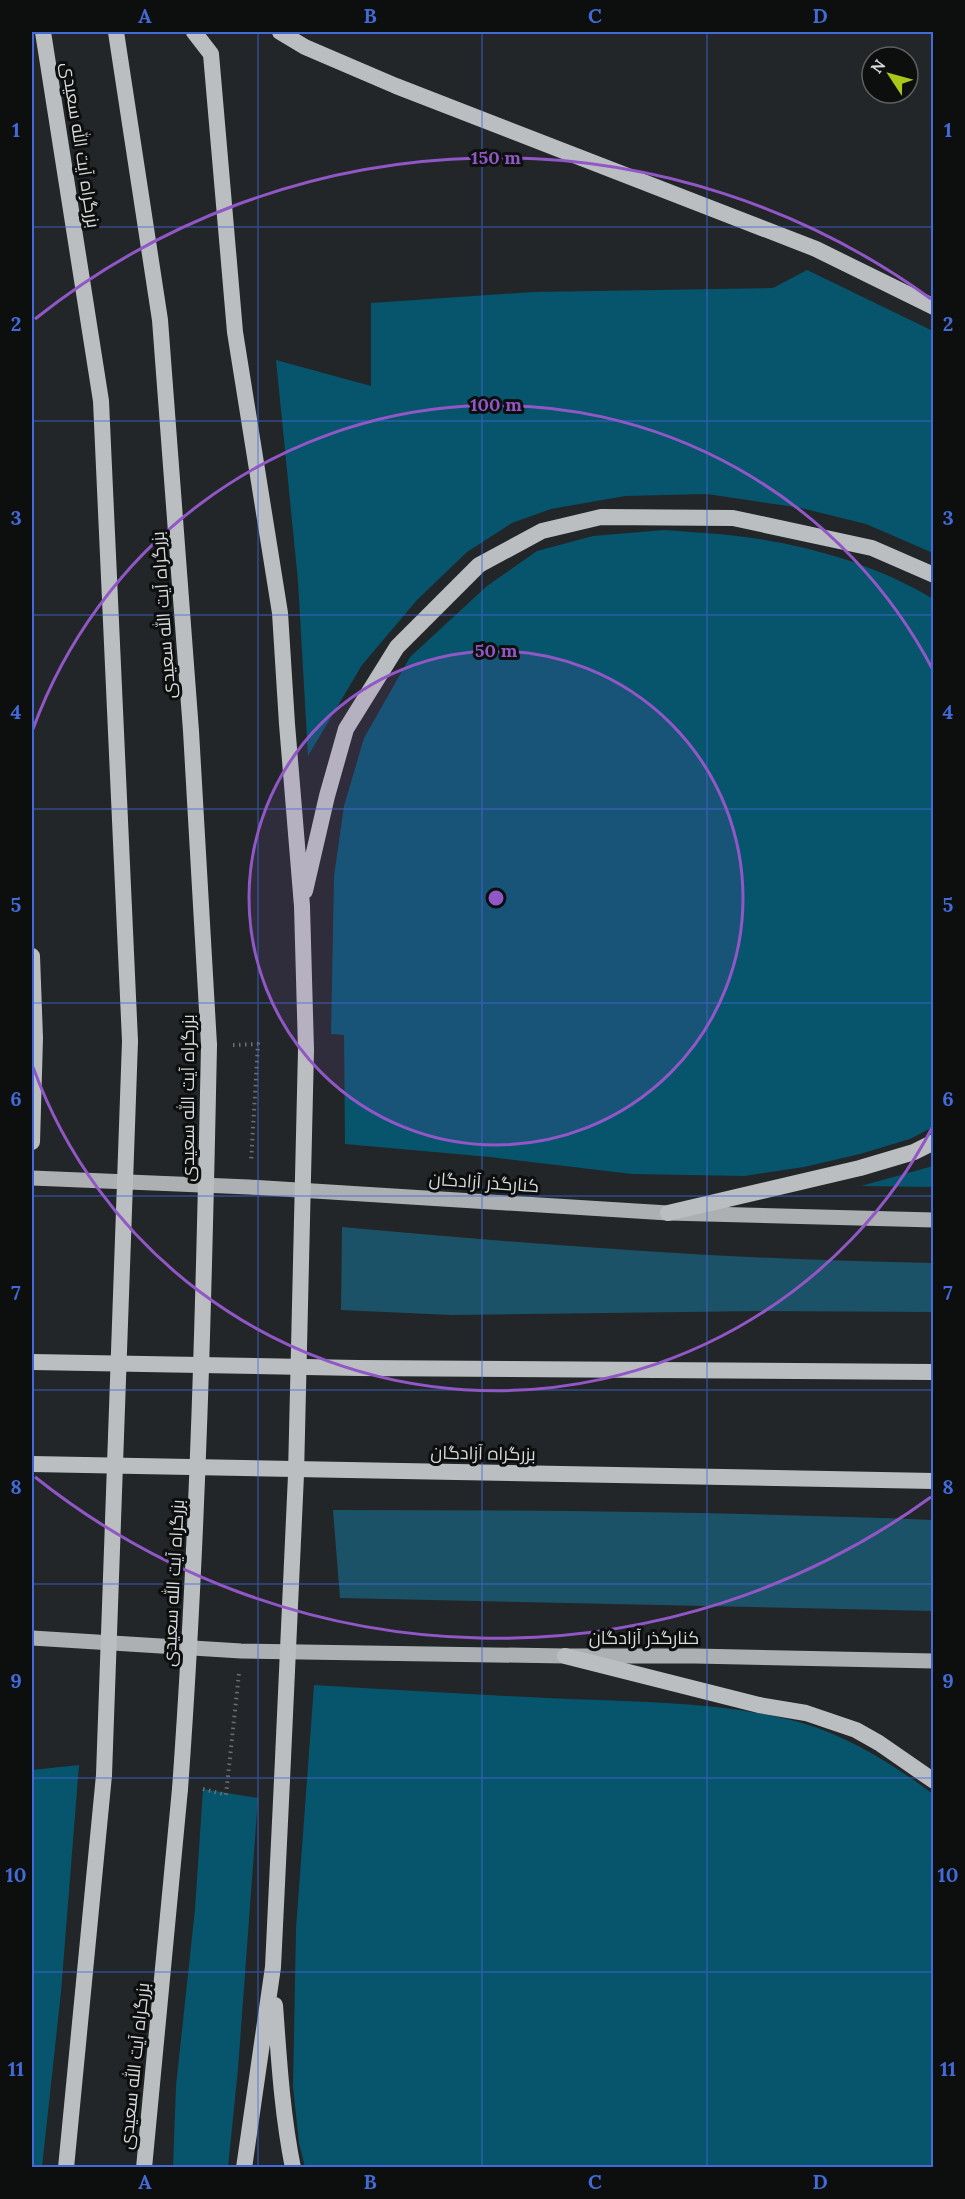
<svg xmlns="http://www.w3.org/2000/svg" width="965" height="2199" font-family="Lora,Cairo,serif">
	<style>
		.green { fill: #07546d }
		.forest { fill: #1c5267 }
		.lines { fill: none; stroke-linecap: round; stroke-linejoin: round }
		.path { stroke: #6d7072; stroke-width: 4; stroke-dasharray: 1.5 4.5; stroke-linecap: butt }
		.primary { stroke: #adb0b3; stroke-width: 15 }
		.trunk { stroke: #babec1; stroke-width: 16 }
		.trunk-bridge { stroke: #babec1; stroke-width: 16 }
		.grid { fill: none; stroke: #426ad8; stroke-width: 1.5; stroke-opacity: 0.55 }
		.ring { fill: none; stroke: #9257c6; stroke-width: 3 }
		.labels { text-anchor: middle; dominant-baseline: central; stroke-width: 6; stroke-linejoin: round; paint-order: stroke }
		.street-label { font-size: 18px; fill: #d7d9da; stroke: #0d0f0f }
		.centre { fill: #9257c6; stroke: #0d0f0f; stroke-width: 3 }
		.ring-label { font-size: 18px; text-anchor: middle; font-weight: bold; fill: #9257c6; stroke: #0d0f0f; stroke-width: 6; stroke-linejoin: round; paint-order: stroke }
		.neatline { fill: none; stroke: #426ad8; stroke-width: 2 }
		.grid-label { font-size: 20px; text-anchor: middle; font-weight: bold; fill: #426ad8 }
	</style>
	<rect width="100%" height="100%" fill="#222628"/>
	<path class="green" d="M807 270 933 331V553L866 524 801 508 707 494 625 496 551 509 512 523 467 552 417 600 362 665 308 756 298 581 276 360 371 386V303L533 292 773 288Z
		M664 530C688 532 713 533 737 536 804 544 876 564 933 599V1127L910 1139 860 1154 804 1167 744 1176 632 1174 490 1157 345 1144 344 1035 331 1034 334 876 344 806 364 738 410 657 487 586 537 551 593 536Z
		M933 1166V1187L861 1186Z
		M314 1685C398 1690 483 1695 568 1699 646 1702 727 1702 802 1723 850 1737 894 1765 933 1794V2167H305L299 2143 293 2086 296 1929Z
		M79 1765 61 1992 42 2167H32V1770Z
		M203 1789 258 1798 238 2069 228 2167H173L176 2086 195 1909Z"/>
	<path class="forest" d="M342 1227C539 1245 736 1260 933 1263V1312L761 1311 451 1315 341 1310Z
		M333 1510C533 1510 734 1512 933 1520V1611L340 1598Z"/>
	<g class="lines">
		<path class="path" d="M233 1045 258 1044 251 1162
			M203 1789 226 1795 239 1673"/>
		<path class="primary" d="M32 1178 249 1187 668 1213 934 1220
			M32 1638 241 1651 565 1656H695L934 1661"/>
		<path class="trunk" d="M43 32 101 401 130 1041
			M116 32 160 320 191 731 209 1045
			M194 32 211 54 235 332 280 613 287 724 302 906 306 1050
			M280 32 305 47 396 86 816 249 934 307
			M305 891 327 796 346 729 397 647 479 565 542 531 601 517 733 518 872 548 934 575
			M32 956 35 1038 32 1142
			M668 1213 860 1168 914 1152 934 1142
			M32 1362 358 1368 934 1372
			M32 1464 934 1481
			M565 1656 759 1705 806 1713 856 1730 879 1743 934 1781
			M275 2005C279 2060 282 2113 293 2168
			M66 2168 104 1775
			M144 2168 180 1789
			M244 2168 273 1967 282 1780"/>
		<path class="trunk-bridge" d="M104 1775 130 1041
			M282 1780 296 1475 306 1050
			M180 1789C198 1541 204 1293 209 1045"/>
	</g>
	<path class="grid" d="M258 32V2168M482 32V2168M707 32V2168M32 227H934M32 421H934M32 615H934M32 809H934M32 1003H934M32 1196H934M32 1390H934M32 1584H934M32 1778H934M32 1972H934"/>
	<circle cx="496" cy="898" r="247" fill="#9257c6" fill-opacity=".12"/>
	<g class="ring">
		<circle cx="496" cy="898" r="247"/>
		<path d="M933 1126A493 493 0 0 1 33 1067M33 729A493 493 0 0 1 933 670"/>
		<path d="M931 1497A740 740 0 0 1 35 1477M35 319A740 740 0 0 1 931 299"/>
	</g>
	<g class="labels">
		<g class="street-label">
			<text transform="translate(81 145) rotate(81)">بزرگراه آیت الله سعیدی</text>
			<text transform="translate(163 615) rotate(-94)">بزرگراه آیت الله سعیدی</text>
			<text transform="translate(187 1098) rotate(-90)">بزرگراه آیت الله سعیدی</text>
			<text transform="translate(484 1182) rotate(4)">کنارگذر آزادگان</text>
			<text transform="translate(483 1453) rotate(1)">بزرگراه آزادگان</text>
			<text transform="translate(173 1583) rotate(-87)">بزرگراه آیت الله سعیدی</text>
			<text x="644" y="1637">کنارگذر آزادگان</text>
			<text transform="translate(134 2066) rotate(-84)">بزرگراه آیت الله سعیدی</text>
		</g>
	</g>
	<circle cx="496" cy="898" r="9" class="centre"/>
	<g class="ring-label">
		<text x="496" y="164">150 m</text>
		<text x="496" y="411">100 m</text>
		<text x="496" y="657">50 m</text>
	</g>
	<rect width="965" height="2199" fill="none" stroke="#0d0f0f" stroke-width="66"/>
	<g transform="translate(890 75) rotate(306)"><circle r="28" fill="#0d0f0f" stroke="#5e6060" stroke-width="1.5"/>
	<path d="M0-4.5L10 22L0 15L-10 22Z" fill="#a9c71a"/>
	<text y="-9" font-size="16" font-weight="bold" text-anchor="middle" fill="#d7d9da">N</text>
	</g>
	<rect x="33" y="33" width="899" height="2133" class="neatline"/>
	<g class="grid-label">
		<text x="145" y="23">A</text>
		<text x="370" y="23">B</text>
		<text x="595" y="23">C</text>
		<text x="820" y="23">D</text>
		<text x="16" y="137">1</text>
		<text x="948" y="137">1</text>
		<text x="16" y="331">2</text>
		<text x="948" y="331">2</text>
		<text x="16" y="525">3</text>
		<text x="948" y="525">3</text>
		<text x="16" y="719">4</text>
		<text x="948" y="719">4</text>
		<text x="16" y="912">5</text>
		<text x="948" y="912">5</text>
		<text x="16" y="1106">6</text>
		<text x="948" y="1106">6</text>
		<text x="16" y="1300">7</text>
		<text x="948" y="1300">7</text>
		<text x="16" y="1494">8</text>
		<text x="948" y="1494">8</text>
		<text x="16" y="1688">9</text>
		<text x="948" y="1688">9</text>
		<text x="16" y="1882">10</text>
		<text x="948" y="1882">10</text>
		<text x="16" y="2076">11</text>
		<text x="948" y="2076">11</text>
		<text x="145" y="2189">A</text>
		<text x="370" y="2189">B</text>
		<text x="595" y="2189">C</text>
		<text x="820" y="2189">D</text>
	</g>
</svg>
